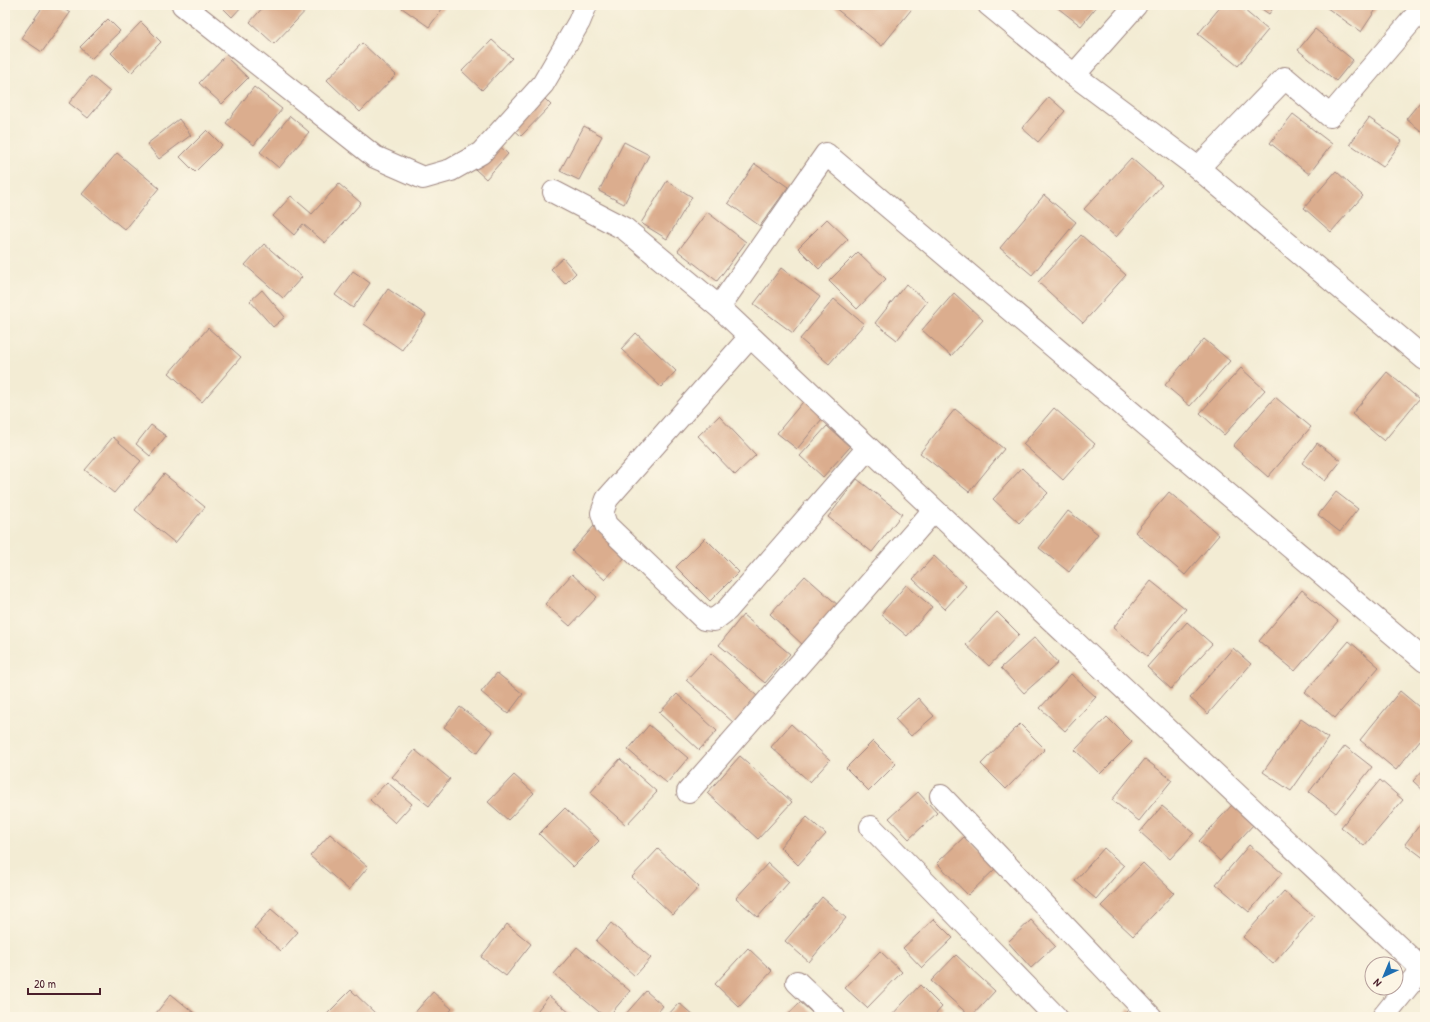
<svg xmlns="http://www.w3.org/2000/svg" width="1430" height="1022" font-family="'Patrick Hand',sans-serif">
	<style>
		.building { fill: #dbad8e }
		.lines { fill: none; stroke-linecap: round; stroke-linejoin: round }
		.minor-casing { stroke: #9e8680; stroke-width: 24 }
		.minor { stroke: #fff; stroke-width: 22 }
	</style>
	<rect width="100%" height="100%" fill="#fcf5e5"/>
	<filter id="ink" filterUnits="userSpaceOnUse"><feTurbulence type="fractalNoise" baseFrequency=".025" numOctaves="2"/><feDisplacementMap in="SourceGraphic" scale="8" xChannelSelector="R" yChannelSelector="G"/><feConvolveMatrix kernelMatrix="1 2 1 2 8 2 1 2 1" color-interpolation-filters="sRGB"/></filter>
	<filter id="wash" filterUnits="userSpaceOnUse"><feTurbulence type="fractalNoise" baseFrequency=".012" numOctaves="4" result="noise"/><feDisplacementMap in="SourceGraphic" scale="16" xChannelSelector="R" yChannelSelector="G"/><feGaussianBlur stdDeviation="0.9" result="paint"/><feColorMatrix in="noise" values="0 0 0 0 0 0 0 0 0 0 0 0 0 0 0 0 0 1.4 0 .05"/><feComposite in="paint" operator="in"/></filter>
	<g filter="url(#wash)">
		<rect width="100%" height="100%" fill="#f3ecd4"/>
		<g id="blocks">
			<path class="building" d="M44 5H58L70 13 42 52 21 38Z
				M220 5H243L232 17Z
				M265 5H311L274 44 250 22Z
				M404 5H445L429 27 402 8Z
				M835 5H915L882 46 834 7Z
				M1054 5H1098L1081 26Z
				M1222 5H1238L1268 30 1238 66 1198 34Z
				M1256 5H1275L1269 14Z
				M1323 5H1379L1361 32Z
				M108 19 120 31 91 59 80 47Z
				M141 22 161 42 131 73 111 53Z
				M1315 29 1353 60 1336 81 1298 50Z
				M492 40 512 58 482 90 462 71Z
				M362 43 396 75 360 112 327 80Z
				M225 56 248 78 222 104 199 83Z
				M91 76 110 92 88 118 69 103Z
				M254 87 282 109 254 145 226 123Z
				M537 91 551 105 521 136 506 122Z
				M1425 96V134L1406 119Z
				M1049 97 1065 111 1038 142 1022 128Z
				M1293 114 1332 144 1309 174 1270 143Z
				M290 116 309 132 279 168 260 152Z
				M1369 118 1402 141 1383 167 1350 144Z
				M179 119 191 135 159 159 147 144Z
				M584 126 602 136 579 180 560 171Z
				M207 130 222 145 195 172 180 157Z
				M488 135 508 154 486 179 465 160Z
				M624 142 649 155 624 204 599 191Z
				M117 153 159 188 125 230 82 194Z
				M1131 158 1162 185 1116 237 1084 209Z
				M755 164 788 187 760 226 728 203Z
				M1336 171 1363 196 1331 232 1304 208Z
				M667 181 692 197 667 239 641 223Z
				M339 184 361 203 325 243 303 224 294 235 273 216 291 196 312 214Z
				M1044 195 1076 222 1032 275 1000 248Z
				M707 212 746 242 717 281 678 251Z
				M827 219 848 239 819 269 798 248Z
				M1081 235 1126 275 1083 323 1038 282Z
				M264 244 302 277 283 298 245 265Z
				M858 252 886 279 857 309 829 281Z
				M563 258 576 273 565 284 551 269Z
				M781 268 820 297 793 333 754 304Z
				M353 271 370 283 353 308 335 295Z
				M906 284 927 302 897 340 875 323Z
				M388 289 426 315 402 350 364 324Z
				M262 290 285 317 273 327 250 301Z
				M954 293 983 320 951 356 922 330Z
				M834 299 864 324 829 364 800 339Z
				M208 328 241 357 202 402 169 373Z
				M636 333 676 371 661 387 621 349Z
				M1204 339 1230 361 1190 406 1165 385Z
				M1241 368 1265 390 1224 435 1200 413Z
				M1387 372 1419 399 1384 441 1352 414Z
				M807 397 827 413 797 449 777 433Z
				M1275 397 1311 427 1268 477 1233 446Z
				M1054 408 1095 444 1063 480 1023 444Z
				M955 409 1004 449 969 492 920 453Z
				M719 416 756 455 735 475 698 436Z
				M151 425 166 436 150 456 136 444Z
				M827 426 850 447 823 477 800 456Z
				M113 437 141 461 114 493 85 470Z
				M1317 443 1341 461 1325 481 1302 463Z
				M1022 468 1048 493 1019 523 993 499Z
				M164 474 205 507 175 543 135 510Z
				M857 479 902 514 872 552 828 517Z
				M1169 492 1219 535 1185 575 1135 532Z
				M1336 492 1358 509 1340 532 1318 515Z
				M1068 511 1098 534 1069 572 1039 548Z
				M594 526 627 555 605 580 572 551Z
				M705 538 739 572 710 601 676 567Z
				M934 556 966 586 945 609 913 579Z
				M572 574 597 597 570 626 545 604Z
				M805 576 839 606 804 646 770 614Z
				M1151 581 1186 609 1147 656 1113 628Z
				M906 585 932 607 907 636 881 614Z
				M1302 590 1338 621 1295 671 1259 641Z
				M997 612 1019 634 989 666 966 645Z
				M743 615 790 654 765 683 719 645Z
				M1187 622 1212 644 1171 689 1147 667Z
				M1035 637 1058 663 1024 693 1001 668Z
				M1349 641 1379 667 1335 718 1305 692Z
				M1233 648 1251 664 1208 714 1190 698Z
				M711 653 759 698 735 724 686 680Z
				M497 673 523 694 508 714 481 692Z
				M1071 674 1096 697 1065 731 1040 708Z
				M1400 691 1425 712V734L1396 770 1360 740Z
				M677 694 717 731 699 750 659 713Z
				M918 698 934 716 911 736 895 719Z
				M460 707 493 732 477 753 444 727Z
				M1107 717 1132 742 1100 774 1075 750Z
				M1301 719 1328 738 1291 791 1263 772Z
				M791 724 830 760 810 782 771 747Z
				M1020 724 1045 749 1006 789 981 764Z
				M649 725 688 758 667 783 628 750Z
				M873 741 896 764 869 791 846 768Z
				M1345 746 1372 767 1336 813 1309 792Z
				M415 750 450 779 429 806 392 777Z
				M740 756 792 802 758 839 707 793Z
				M620 759 657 792 626 825 590 793Z
				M1145 759 1172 780 1139 821 1112 800Z
				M1425 768V792L1413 781Z
				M514 775 534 793 508 820 488 802Z
				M1380 780 1403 800 1364 846 1341 827Z
				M387 782 412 804 395 823 370 800Z
				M918 792 937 813 909 839 889 818Z
				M1233 804 1254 824 1220 861 1199 841Z
				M1162 806 1194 833 1170 859 1140 832Z
				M565 808 599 841 573 867 539 834Z
				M807 817 826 834 798 865 780 847Z
				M1425 818V859L1405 844Z
				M330 834 368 867 349 890 310 856Z
				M966 835 997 867 968 895 937 863Z
				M1249 845 1282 873 1249 912 1216 884Z
				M1104 848 1124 866 1096 899 1075 881Z
				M658 849 699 887 673 915 632 877Z
				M768 863 789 882 758 917 736 898Z
				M1143 863 1174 893 1133 936 1101 906Z
				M1284 891 1314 917 1273 964 1243 937Z
				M822 897 846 918 809 962 785 941Z
				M271 909 298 932 281 951 254 928Z
				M934 919 953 938 922 968 903 948Z
				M1031 920 1055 946 1031 968 1008 942Z
				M611 923 651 958 635 976 596 941Z
				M507 924 531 944 506 976 481 957Z
				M577 947 630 991 608 1017H605L554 974Z
				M748 948 772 971 739 1007 715 984Z
				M880 951 902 972 867 1008 845 988Z
				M956 955 995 991 971 1017 931 981Z
				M920 985 942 1007 933 1017H890Z
				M351 990 377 1015 375 1017H324Z
				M646 991 663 1006 654 1017H623Z
				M433 992 452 1009 445 1017H411Z
				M171 994 194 1013 190 1017H153Z
				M549 996 575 1017H537L534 1015Z
				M800 1002 817 1017H786Z
				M679 1003 695 1017H666Z
				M1129 1009 1137 1017H1121Z"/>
		</g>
	</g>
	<g filter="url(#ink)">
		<use href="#blocks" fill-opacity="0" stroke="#9e8680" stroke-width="1"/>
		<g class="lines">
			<defs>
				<path id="minor" d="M183 5 375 157 423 178 451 170 481 153 543 84 579 22 586 5
					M989 5 1074 75 1198 168 1425 359
					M1074 75 1136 5
					M1198 168 1285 78 1330 116 1425 5
					M554 192 625 229 719 307 1422 969
					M719 307 826 154 1425 661
					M750 337 607 499 602 513 606 525 704 619 714 620 727 610 868 448
					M688 792 934 510
					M941 796 1151 1017
					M871 827 1056 1017
					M797 982 834 1017
					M1383 1017 1425 965"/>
			</defs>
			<use href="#minor" class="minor-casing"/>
			<use href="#minor" class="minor"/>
		</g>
	</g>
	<rect width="1430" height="1022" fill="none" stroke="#fcf5e5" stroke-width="20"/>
	<g transform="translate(1384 976) rotate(224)"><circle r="19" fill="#fcf5e5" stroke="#b59f9b"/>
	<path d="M0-3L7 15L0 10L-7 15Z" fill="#1f6fb2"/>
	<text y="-6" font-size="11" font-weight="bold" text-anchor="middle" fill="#4a1f2b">N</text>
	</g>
	<path d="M28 988v6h72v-6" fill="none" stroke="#4a1f2b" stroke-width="2"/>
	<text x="34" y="988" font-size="12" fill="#4a1f2b" stroke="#fcf5e5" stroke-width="3" paint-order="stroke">20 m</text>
</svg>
